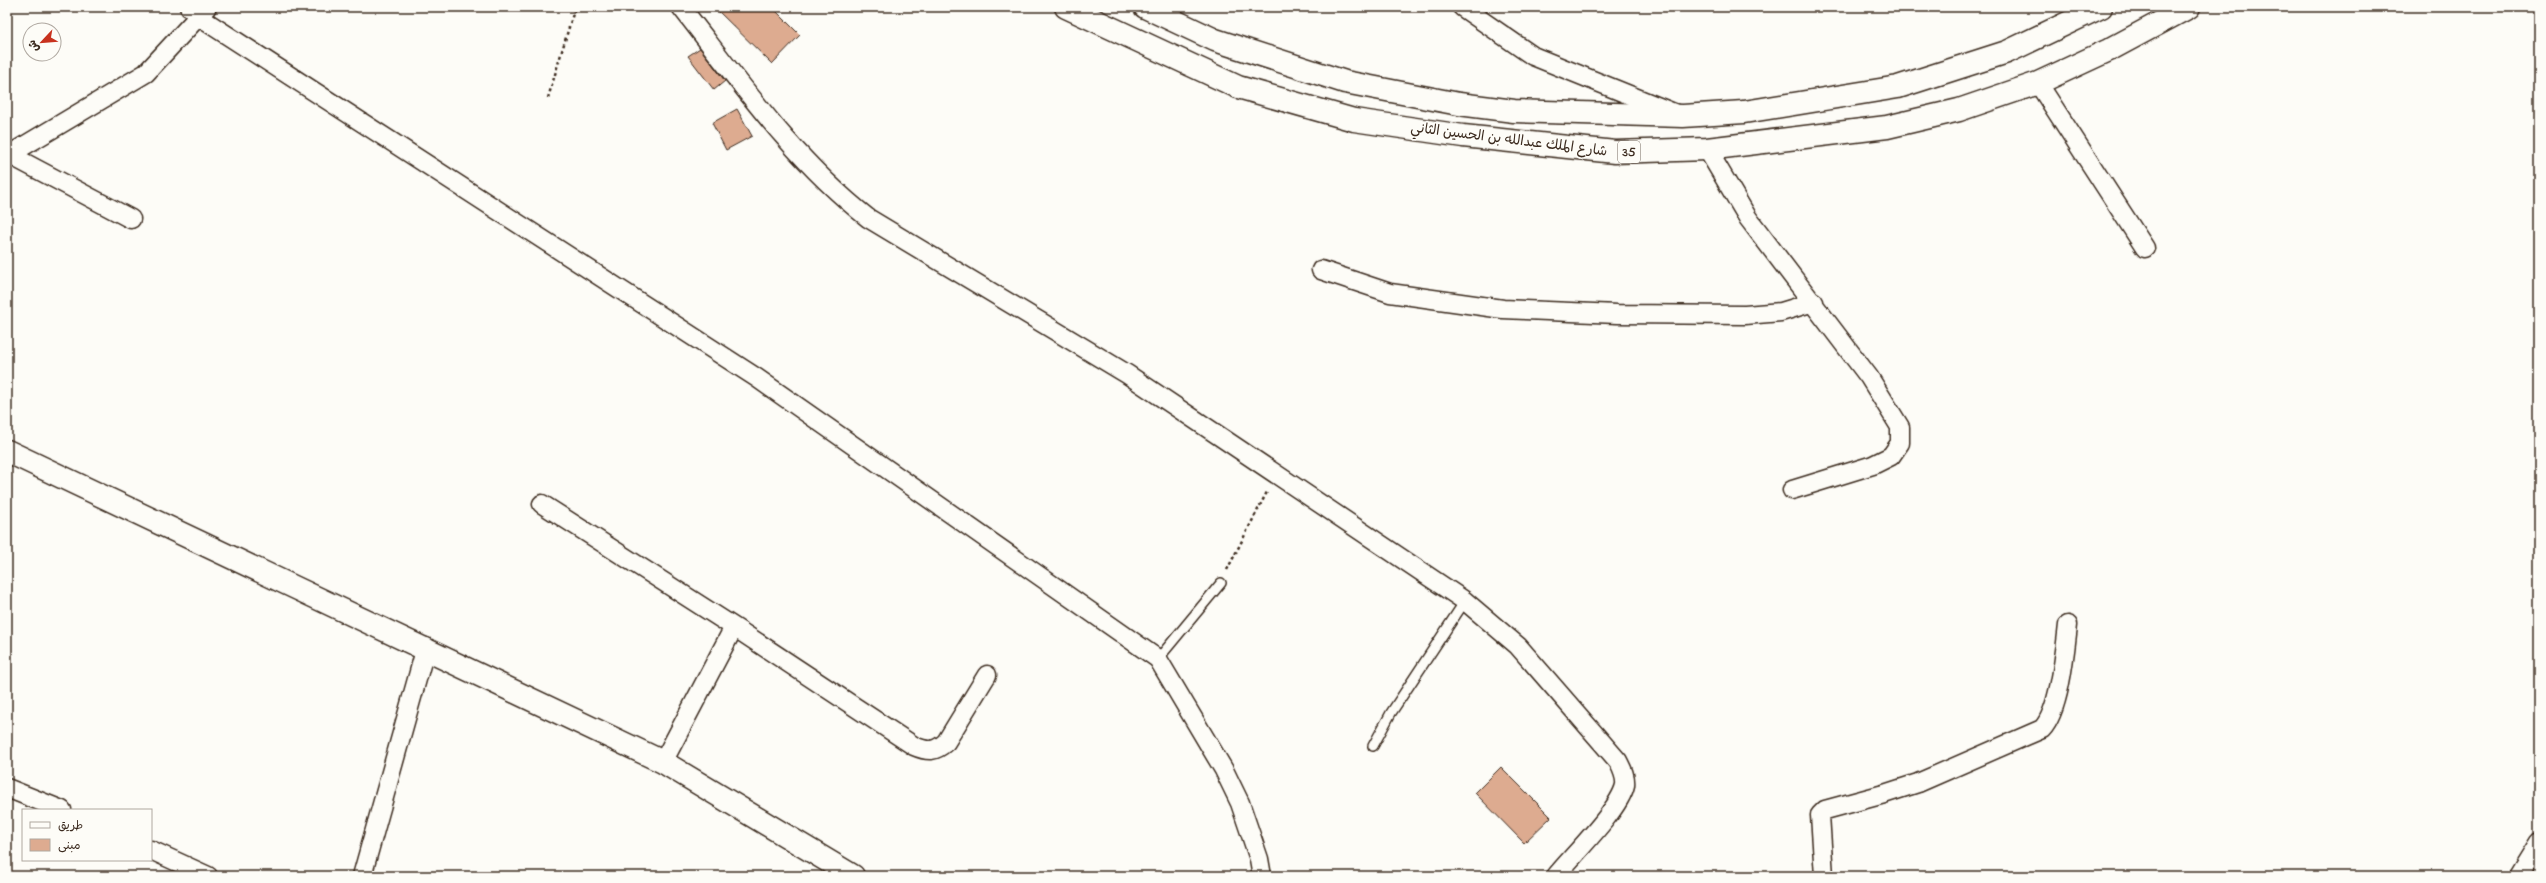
<svg xmlns="http://www.w3.org/2000/svg" width="2546" height="883" font-family="'Indie Flower','Playpen Sans Arabic',sans-serif">
	<style>
		.building { fill: #ddab90; stroke: #3b2a1e }
		.lines { fill: none; stroke-linecap: round; stroke-linejoin: round }
		.lane-casing { stroke: #3b2a1e; stroke-width: 12 }
		.street-casing { stroke: #3b2a1e; stroke-width: 21 }
		.secondary-casing { stroke: #3b2a1e; stroke-width: 25 }
		.highway-casing { stroke: #3b2a1e; stroke-width: 25 }
		.path { stroke: #3b2a1e; stroke-width: 2.5; stroke-dasharray: 3 3; stroke-linecap: butt }
		.lane { stroke: #fdfcf7; stroke-width: 9 }
		.street { stroke: #fdfcf7; stroke-width: 18 }
		.secondary { stroke: #fdfcf7; stroke-width: 22 }
		.highway { stroke: #fdfcf7; stroke-width: 22 }
		.labels { text-anchor: middle; dominant-baseline: central; stroke-width: 3; stroke-linejoin: round; paint-order: stroke }
		.shield { fill: #fdfcf7; stroke: #75695f; stroke-width: 1 }
		.shield-label { font-size: 13px; font-weight: bold; fill: #3b2a1e }
		.street-label { font-size: 14px; fill: #3b2a1e; stroke: #fdfcf7 }
	</style>
	<rect width="100%" height="100%" fill="#fdfcf7"/>
	<filter id="ink" filterUnits="userSpaceOnUse"><feTurbulence type="fractalNoise" baseFrequency=".025" numOctaves="2"/><feDisplacementMap in="SourceGraphic" scale="8" xChannelSelector="R" yChannelSelector="G"/><feConvolveMatrix kernelMatrix="1 2 1 2 8 2 1 2 1" color-interpolation-filters="sRGB"/></filter>
	<g filter="url(#ink)">
		<path class="building" d="M714 7H772L800 35 772 64Z
			M700 48 725 81 714 90 688 56Z
			M737 109 752 136 726 150 712 123Z
			M1501 767 1551 817 1524 843 1475 793Z"/>
		<g class="lines">
			<defs>
				<path id="lane" d="M1158 659 1221 583
					M1373 746 1391 713 1465 601"/>
				<path id="street" d="M189 7 199 17 757 378 1158 659 1224 770 1240 803 1259 859 1262 876
					M681 7C739 81 793 159 868 218L1127 374 1465 601 1518 646 1618 761C1622 769 1626 776 1625 785 1620 809 1573 855 1556 876
					M1462 7 1533 56 1674 113
					M2038 83 2145 248
					M1707 149 1748 218 1869 377 1900 427V443L1891 456 1873 465 1792 490
					M10 155 131 219
					M7 156 146 73 207 7
					M1321 270 1390 293 1503 309 1617 314 1745 315 1781 312 1814 302
					M542 504 734 627 914 746C928 752 935 752 946 742L987 675
					M663 762 734 627
					M7 788 62 810
					M151 850 208 876
					M362 876 426 647
					M1824 876 1820 815 1825 810 1884 794 1918 783 2042 729C2060 710 2065 651 2068 625
					M2518 876 2539 842"/>
				<path id="secondary" d="M7 451 663 762 853 876"/>
				<path id="highway" d="M1066 7 1238 87 1354 120 1463 136 1615 152 1707 149 1887 127 1959 110 2038 83 2109 50 2189 7
					M1145 7 1215 40 1345 82 1459 104 1514 111 1683 116 1744 112 1898 87 2007 52 2101 7"/>
			</defs>
			<use href="#lane" class="lane-casing"/>
			<use href="#street" class="street-casing"/>
			<use href="#secondary" class="secondary-casing"/>
			<use href="#highway" class="highway-casing"/>
			<path class="path" d="M548 98 575 7
				M1227 570 1268 490"/>
			<use href="#lane" class="lane"/>
			<use href="#street" class="street"/>
			<use href="#secondary" class="secondary"/>
			<use href="#highway" class="highway"/>
		</g>
	</g>
	<g class="labels">
		<rect class="shield" x="1618" y="141" width="22" height="22" rx="3"/>
		<g class="shield-label">
			<text x="1629" y="152">35</text>
		</g>
		<g class="street-label">
			<text transform="translate(1509 140) rotate(7)">شارع الملك عبدالله بن الحسين الثاني</text>
		</g>
	</g>
	<rect width="2546" height="883" fill="none" stroke="#fdfcf7" stroke-width="24"/>
	<rect x="12" y="12" width="2522" height="859" fill="none" stroke="#3b2a1e" stroke-width="1.5" filter="url(#ink)"/>
	<rect x="22" y="809" width="130" height="52" fill="#fdfcf7" stroke="#afa8a0"/>
	<rect x="30" y="822" width="20" height="6" fill="#fdfcf7" stroke="#afa8a0"/>
	<text x="58" y="829" font-size="12" fill="#3b2a1e">طريق</text>
	<rect x="30" y="839" width="20" height="12" fill="#ddab90" stroke="#afa8a0"/>
	<text x="58" y="849" font-size="12" fill="#3b2a1e">مبنى</text>
	<g transform="translate(42 42) rotate(244)"><circle r="19" fill="#fdfcf7" stroke="#afa8a0"/>
	<path d="M0-3L7 15L0 10L-7 15Z" fill="#c8321e"/>
	<text y="-6" font-size="11" font-weight="bold" text-anchor="middle" fill="#3b2a1e">ش</text>
	</g>
</svg>
